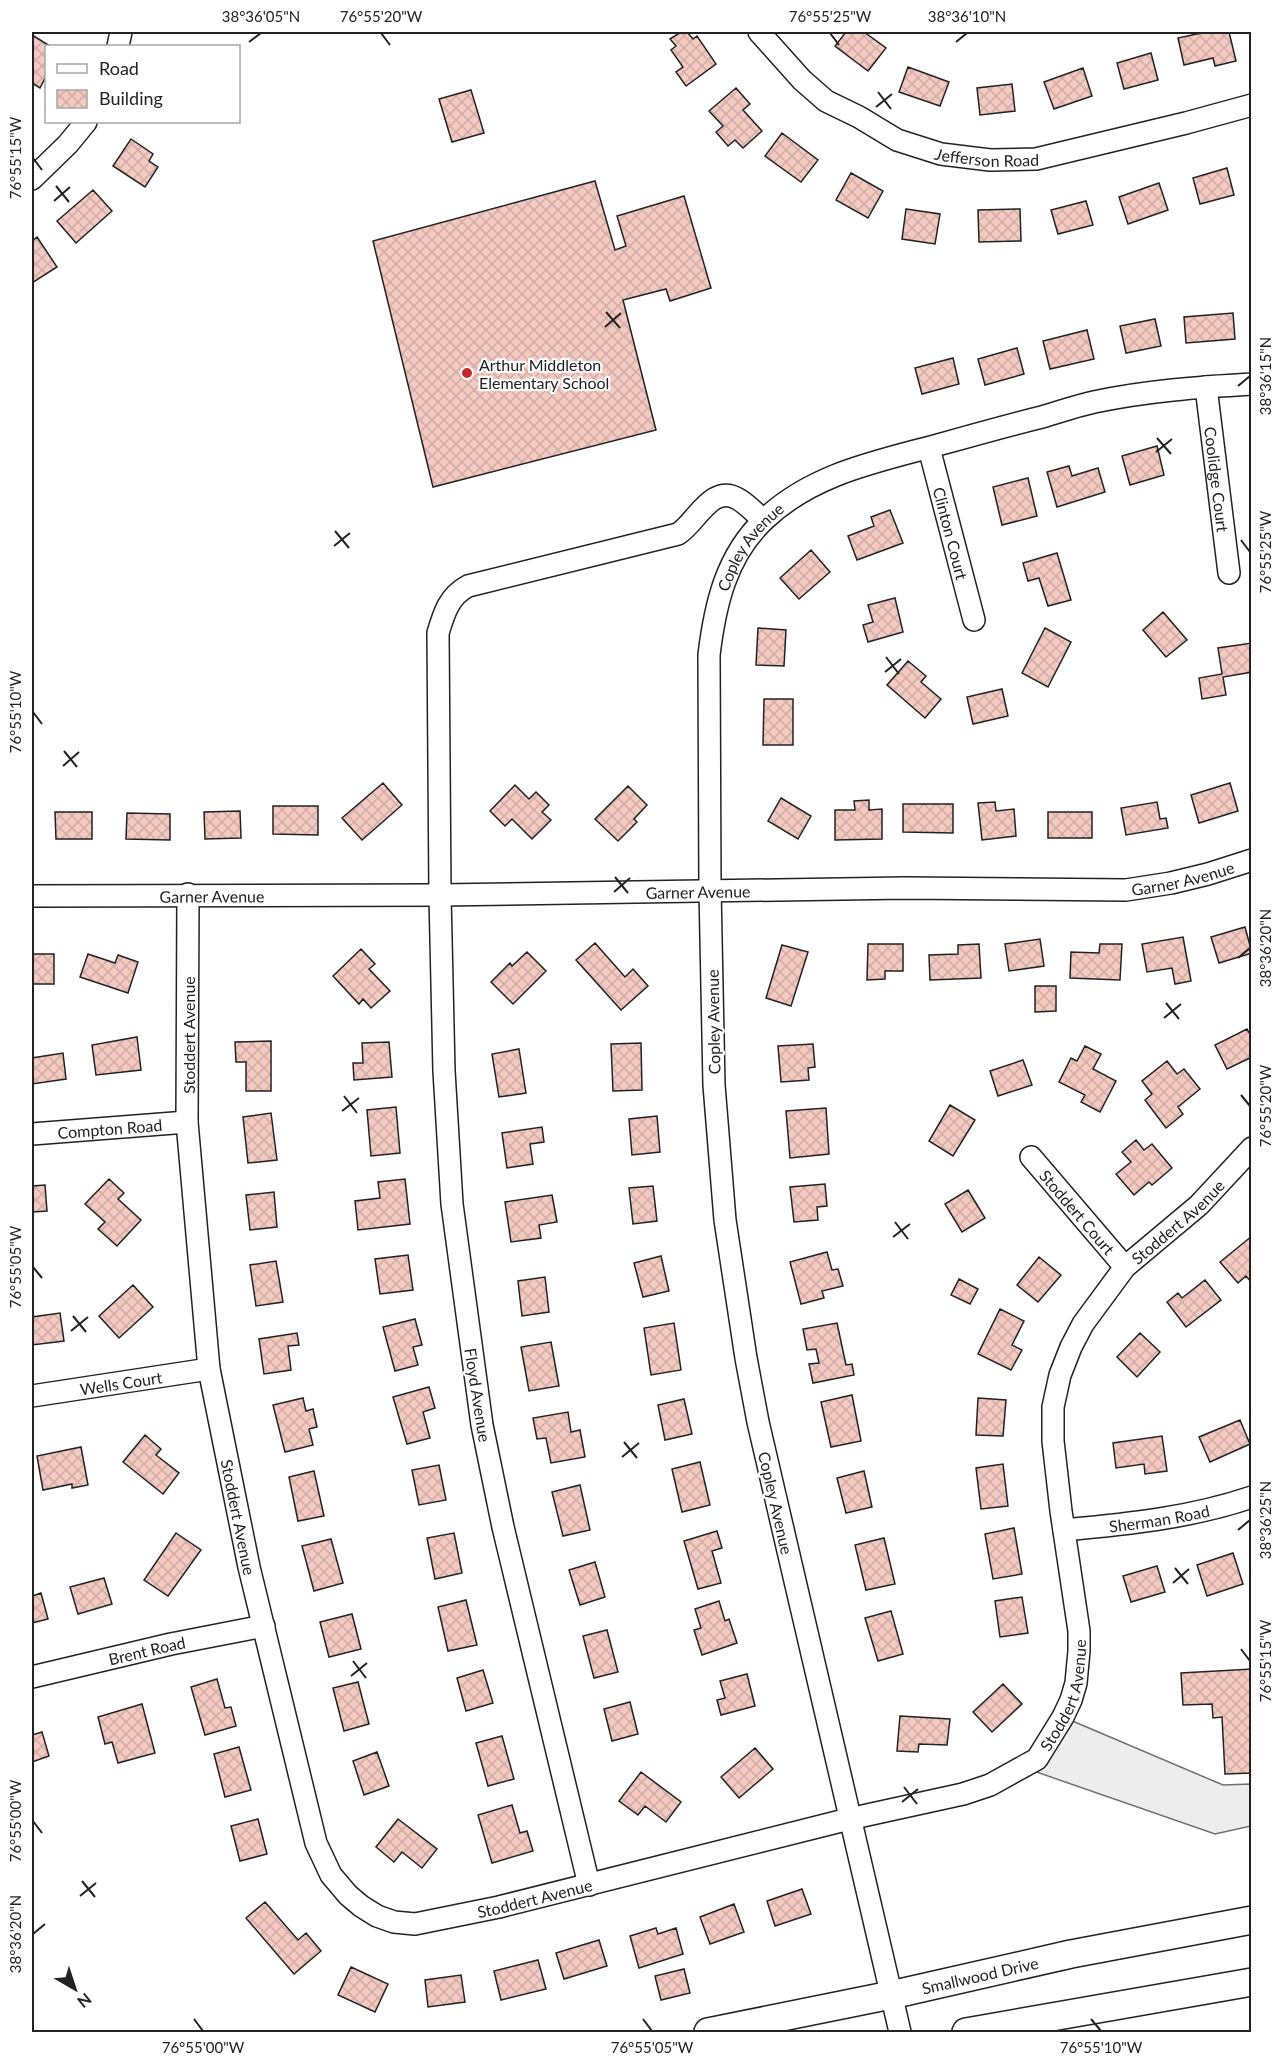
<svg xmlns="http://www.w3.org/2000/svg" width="1283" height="2064" font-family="Lato,sans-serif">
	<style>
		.parking { fill: #ededed; stroke: #6f6f6f; stroke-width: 1.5 }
		.building { fill: url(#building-cross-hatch); stroke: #222; stroke-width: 1.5 }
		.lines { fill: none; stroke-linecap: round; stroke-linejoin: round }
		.minor-casing { stroke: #222; stroke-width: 24 }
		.major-casing { stroke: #222; stroke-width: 30 }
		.minor { stroke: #fff; stroke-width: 21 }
		.major { stroke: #fff; stroke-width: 27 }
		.ticks { fill: none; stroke: #222; stroke-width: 2 }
		.poi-dot { fill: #c62828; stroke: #fff; stroke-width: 2 }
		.labels { text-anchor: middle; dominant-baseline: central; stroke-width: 4.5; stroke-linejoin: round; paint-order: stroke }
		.street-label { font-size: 16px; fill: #222; stroke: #fff }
		.poi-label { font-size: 16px; fill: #222; stroke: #fff; text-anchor: start }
		.neatline { fill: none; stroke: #222; stroke-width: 2 }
		.ticks-label { font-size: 15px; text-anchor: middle; fill: #222 }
	</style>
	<defs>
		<pattern id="building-cross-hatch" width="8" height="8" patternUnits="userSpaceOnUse" patternTransform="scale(1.5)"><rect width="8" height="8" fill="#f3c9c0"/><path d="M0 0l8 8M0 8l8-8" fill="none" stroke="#d0aca5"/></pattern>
	</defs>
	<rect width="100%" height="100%" fill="#fff"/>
	<path class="parking" d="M1063 1717 1223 1785 1251 1784V1826L1215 1834 1022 1767Z"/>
	<path class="building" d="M681 32H687L693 39 697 36 716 64 686 86 676 72 683 67 671 50 676 46 670 39Z
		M846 32H864L886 48 868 71 835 46Z
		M1206 32H1229L1236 61 1215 66 1213 58 1184 65 1178 38Z
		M32 35 50 46H46V76L40 88 32 83Z
		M1151 53 1158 80 1124 89 1117 63Z
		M908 67 949 82 940 106 899 92Z
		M1083 68 1092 96 1054 109 1044 82Z
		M1012 84 1015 111 980 115 977 88Z
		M736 88 750 104 743 110 762 131 743 148 735 140 728 146 716 132 723 126 709 111Z
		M471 90 484 133 452 142 439 99Z
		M782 133 818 160 801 182 765 156Z
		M131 139 153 154 149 161 158 167 145 187 113 166Z
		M1227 168 1234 195 1200 204 1193 178Z
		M851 173 883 191 868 218 836 200Z
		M595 181 615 250 626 246 617 216 684 196 711 288 670 301 666 289 623 300 656 430 433 487 373 241Z
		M1159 183 1168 210 1128 224 1119 197Z
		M93 190 112 211 76 243 57 221Z
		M1086 201 1093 225 1058 234 1051 210Z
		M906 209 940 214 935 244 902 239Z
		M1020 209 1021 241 979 242 978 210Z
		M37 237 57 267 32 283V241Z
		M1233 313 1235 339 1186 343 1184 317Z
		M1155 319 1161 346 1126 353 1120 326Z
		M1087 330 1094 359 1050 369 1043 341Z
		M1017 348 1024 374 985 385 978 359Z
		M953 358 959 384 922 394 915 368Z
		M1157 446 1164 475 1130 485 1122 456Z
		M1069 466 1072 476 1098 468 1105 492 1057 507 1047 472Z
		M1028 478 1037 516 1002 525 993 487Z
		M890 510 903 543 857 560 848 536 874 526 871 517Z
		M811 550 830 572 799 599 780 578Z
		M1057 553 1071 600 1048 606 1039 578 1028 581 1023 563Z
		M895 598 903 632 868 642 863 625 873 622 868 605Z
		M1163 612 1187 640 1166 657 1143 630Z
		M758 628 786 630 784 666 756 665Z
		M1045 628 1071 642 1048 687 1022 673Z
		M1252 643V672L1223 677 1226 695 1202 699 1199 678 1222 674 1218 648Z
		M908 661 926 676 921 682 941 699 925 718 887 685Z
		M1002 689 1008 716 973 724 967 697Z
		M764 699H793V745H763Z
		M383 783 402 805 362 840 342 818Z
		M1230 783 1238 811 1199 823 1191 795Z
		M515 785 529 799 536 792 549 805 542 812 551 820 532 839 512 819 505 826 490 811Z
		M628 786 647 805 634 819 637 822 618 841 595 819Z
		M781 798 811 816 798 839 768 821Z
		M869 800V810L882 809V839L835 840V810H855L854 801Z
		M995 802 996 811 1014 809 1016 836 982 840 978 803Z
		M1157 802 1160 819 1166 818 1168 828 1126 835 1121 808Z
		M903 804H953V833L903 832Z
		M273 806H318V835L273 834Z
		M240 811 241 838 205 839 204 812Z
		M55 812H92V839H56Z
		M1048 812H1092V838H1048Z
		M127 813 170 814V840L126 839Z
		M1245 927 1252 953 1219 963 1211 937Z
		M1183 937 1191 981 1175 984 1172 968 1147 972 1142 944Z
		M1040 939 1044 966 1009 971 1005 944Z
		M595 943 625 977 633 969 648 986 621 1010 576 960Z
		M868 944H903V971H885V979L867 980Z
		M979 944 981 978 930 980 929 955 958 954V945Z
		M1100 944H1122L1120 980 1070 978 1071 952 1099 953Z
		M782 945 808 952 791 1006 766 998Z
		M361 949 375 964 369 969 390 991 371 1008 363 999 359 1004 333 976Z
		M527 952 546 971 513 1004 491 982 510 963 512 966Z
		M32 954H54V984H32Z
		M88 954 115 963 118 955 138 962 128 993 80 977Z
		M1035 986H1056V1011L1035 1012Z
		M1247 1029 1252 1038V1057L1227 1069 1215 1045Z
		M137 1037 141 1070 96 1075 92 1045Z
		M271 1041V1091H246V1062H236L235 1042Z
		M389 1042 392 1077 354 1080 353 1063H363L362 1043Z
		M641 1043 642 1090 613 1091 611 1044Z
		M813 1044 815 1067 808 1068 809 1080 781 1082 778 1046Z
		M1085 1046 1101 1054 1093 1069 1116 1081 1100 1112 1081 1102 1085 1095 1059 1082 1071 1058 1077 1061Z
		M519 1049 526 1093 499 1097 492 1054Z
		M63 1053 66 1079 32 1084V1058Z
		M1023 1060 1032 1085 998 1096 990 1071Z
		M1167 1061 1177 1074 1184 1069 1200 1089 1178 1107 1183 1114 1166 1128 1145 1100 1152 1094 1142 1081Z
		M950 1105 975 1120 953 1156 929 1141Z
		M396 1107 400 1153 371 1156 367 1110Z
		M826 1108 829 1154 790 1158 786 1111Z
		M271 1113 277 1160 248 1163 243 1117Z
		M657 1116 660 1152 632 1155 629 1119Z
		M542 1127 544 1142 530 1144 533 1164 507 1168 502 1133Z
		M1136 1140 1144 1150 1152 1144 1172 1168 1152 1185 1149 1182 1134 1195 1116 1174 1131 1162 1122 1152Z
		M109 1179 124 1193 118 1199 141 1220 117 1246 98 1229 105 1222 85 1204Z
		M405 1179 410 1224 358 1230 355 1201 380 1198 378 1182Z
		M825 1184 827 1206 817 1207 818 1220 794 1222 790 1187Z
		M45 1185 47 1211 32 1212V1186Z
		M653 1186 657 1221 633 1224 629 1188Z
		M968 1190 985 1218 962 1232 945 1204Z
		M274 1192 277 1227 250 1230 246 1195Z
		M552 1195 557 1222 539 1225 541 1238 511 1242 505 1202Z
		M1252 1236V1283L1246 1276 1238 1283 1220 1262Z
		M827 1252 832 1270 838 1269 843 1286 822 1291 824 1298 801 1304 790 1262Z
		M408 1255 413 1290 380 1294 375 1259Z
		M661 1256 669 1291 643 1297 634 1263Z
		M1039 1257 1061 1275 1038 1302 1017 1285Z
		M276 1261 283 1302 256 1306 250 1265Z
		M545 1277 549 1312 522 1316 518 1281Z
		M959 1279 978 1289 970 1304 951 1295Z
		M1205 1280 1221 1300 1186 1327 1167 1302 1178 1293 1182 1298Z
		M133 1285 153 1307 119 1338 99 1316Z
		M1000 1309 1024 1321 1012 1345 1022 1350 1011 1370 978 1354Z
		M60 1313 64 1341 32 1345V1317Z
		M415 1319 422 1345 413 1347 418 1365 395 1371 383 1327Z
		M674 1323 681 1370 651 1375 644 1328Z
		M837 1323 846 1365 852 1364 854 1375 813 1383 809 1364 819 1363 816 1349 807 1350 803 1329Z
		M297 1333 299 1345 288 1346 291 1370 264 1374 259 1339Z
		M1140 1333 1160 1352 1137 1377 1117 1357Z
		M551 1342 559 1386 529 1391 521 1347Z
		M429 1387 435 1408 423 1412 430 1438 407 1444 393 1397Z
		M852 1395 861 1441 831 1447 821 1402Z
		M303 1398 306 1411 313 1409 317 1427 309 1429 313 1445 285 1452 273 1405Z
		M978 1398 1006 1400 1003 1436 976 1435Z
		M684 1399 692 1434 665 1440 658 1405Z
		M568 1412 571 1432 580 1430 585 1457 551 1463 546 1438 537 1439 533 1418Z
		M1240 1420 1250 1444 1210 1462 1199 1437Z
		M145 1435 161 1449 156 1455 179 1473 163 1494 123 1462Z
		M1162 1436 1167 1471 1145 1474 1144 1464 1116 1468 1113 1443Z
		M81 1447 88 1485 72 1488V1484L43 1490 37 1456Z
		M700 1462 710 1505 682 1512 672 1469Z
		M1003 1464 1008 1506 981 1509 976 1468Z
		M439 1465 446 1500 419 1505 412 1470Z
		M314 1471 324 1516 298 1521 289 1477Z
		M864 1471 872 1507 846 1513 837 1478Z
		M580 1485 590 1530 563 1536 552 1492Z
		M1014 1528 1022 1574 993 1579 985 1534Z
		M717 1531 722 1548 712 1551 721 1583 698 1589 684 1541Z
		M176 1533 201 1550 168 1596 144 1580Z
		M454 1533 462 1573 435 1579 427 1538Z
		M884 1538 895 1584 866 1590 855 1545Z
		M331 1539 343 1583 314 1591 302 1546Z
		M1233 1553 1243 1584 1207 1596 1197 1565Z
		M595 1562 605 1597 580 1605 569 1570Z
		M1157 1566 1165 1592 1131 1602 1123 1576Z
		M104 1578 112 1604 78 1614 70 1587Z
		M41 1593 48 1619 32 1623V1596Z
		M1022 1597 1028 1633 1000 1637 995 1601Z
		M466 1600 477 1645 448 1651 438 1607Z
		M719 1601 725 1621 729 1619 737 1643 702 1655 694 1630 701 1628 695 1609Z
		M891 1611 903 1654 878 1661 865 1618Z
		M352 1614 361 1649 329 1657 320 1622Z
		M607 1630 618 1672 594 1678 583 1636Z
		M1252 1669V1773L1225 1774 1222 1717 1213 1718 1212 1704 1183 1705 1181 1673Z
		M483 1670 493 1703 466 1711 457 1678Z
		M747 1674 755 1706 721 1715 717 1700 725 1698 720 1681Z
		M217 1679 225 1708 231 1707 236 1726 205 1735 191 1687Z
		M358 1682 369 1724 344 1731 333 1688Z
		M1003 1684 1022 1704 992 1732 973 1712Z
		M630 1702 638 1734 612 1741 604 1709Z
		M142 1704 155 1753 118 1763 112 1742 105 1744 98 1717Z
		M900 1716 950 1719 947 1745 919 1744 918 1752 897 1751Z
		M42 1732 49 1756 32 1762V1735Z
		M502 1736 514 1779 488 1786 476 1743Z
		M239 1747 251 1790 225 1797 214 1754Z
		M755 1748 773 1769 739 1798 721 1777Z
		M377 1752 389 1786 364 1795 353 1761Z
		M641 1772 681 1802 666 1822 645 1806 638 1815 619 1801Z
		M512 1805 520 1833 527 1831 533 1851 492 1863 478 1815Z
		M258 1819 267 1854 240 1861 231 1826Z
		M398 1819 437 1849 422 1868 402 1852 394 1862 376 1847Z
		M802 1889 811 1914 775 1926 767 1901Z
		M265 1902 298 1940 306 1933 321 1951 294 1974 246 1918Z
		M734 1904 744 1932 710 1944 700 1917Z
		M656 1928 658 1934 676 1928 683 1954 639 1968 630 1936Z
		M599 1940 607 1966 564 1979 556 1953Z
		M538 1960 546 1989 501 2000 494 1971Z
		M351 1967 388 1984 375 2012 338 1995Z
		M684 1969 690 1993 661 2000 655 1976Z
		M461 1975 465 2002 428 2007 425 1980Z"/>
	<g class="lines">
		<defs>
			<g id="minor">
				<path id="s1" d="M759 32 802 80 826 101 859 117 897 140 941 154 990 160 1036 159 1186 123 1252 105"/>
				<path d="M118 46 121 32"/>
				<path d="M32 179 68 144 86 122"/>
				<path id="s2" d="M1206 387 1229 573"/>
				<path id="s3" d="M929 448 974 620"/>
				<path id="s4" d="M188 894 187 1122 209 1369 249 1567 316 1843 331 1875 348 1895 361 1906 377 1916 394 1922 415 1924 499 1907 849 1819 963 1794 990 1785 1037 1759 1063 1717 1071 1700 1076 1683 1079 1651V1631L1061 1511 1053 1441V1407L1060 1375 1071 1347 1083 1324 1125 1267 1199 1205 1252 1148"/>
				<path id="s5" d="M32 896 440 895 905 888 1126 890 1171 883 1208 874 1252 860"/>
				<path id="s6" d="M32 1134 187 1122"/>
				<path id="s7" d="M1031 1157 1125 1267"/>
				<path id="s8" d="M32 1396 209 1369"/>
				<path id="s9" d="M1064 1530C1128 1524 1190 1518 1252 1497"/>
				<path id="s10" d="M32 1677 171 1644 264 1626"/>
				<path d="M589 1885 503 1527 482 1425 452 1204 444 1071 440 895 438 633C444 613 449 596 468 586L678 534C696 523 712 483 738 499 747 504 755 513 763 520"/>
				<path id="s11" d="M900 2032 758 1422 746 1358 725 1220 714 1085 710 889 709 655C715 605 726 556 764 520 814 472 881 461 945 443 977 434 1009 425 1042 417 1059 412 1076 406 1094 402 1146 391 1199 387 1252 384"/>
			</g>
			<g id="major">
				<path id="s12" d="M708 2032 891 1995 1071 1954 1252 1920"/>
				<path d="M966 2032 1252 1982"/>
			</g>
		</defs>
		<use href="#minor" class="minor-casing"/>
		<use href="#major" class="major-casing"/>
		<use href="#minor" class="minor"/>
		<use href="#major" class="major"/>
	</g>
	<path class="ticks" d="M381 33 390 45M830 33 839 45M249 42 261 33M956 42 967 33M878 92 891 109M876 107 892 94M33 158 42 170M56 186 69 202M54 201 70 187M606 312 620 328M605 327 621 313M1238 386 1250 376M1157 438 1171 454M1156 452 1172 439M335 531 349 548M1241 540 1250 552M334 546 350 533M886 657 899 674M885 672 901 659M33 712 42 724M64 751 77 767M63 766 79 752M615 877 628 893M614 892 630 878M1238 958 1250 948M1166 1003 1179 1019M1164 1018 1181 1004M1241 1095 1250 1106M344 1096 357 1113M342 1111 359 1098M895 1222 908 1239M893 1237 910 1224M33 1267 42 1278M73 1316 86 1332M71 1331 88 1317M624 1442 637 1458M622 1457 639 1443M1238 1530 1250 1520M1175 1568 1188 1584M1173 1583 1189 1569M1241 1649 1250 1661M353 1661 366 1678M351 1676 367 1663M904 1787 917 1804M902 1802 918 1789M33 1821 42 1833M82 1881 95 1897M80 1896 96 1883M33 1934 45 1924M194 2019 203 2031M643 2019 652 2031M1091 2019 1101 2031"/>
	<circle class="poi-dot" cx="467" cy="373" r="6"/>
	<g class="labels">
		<g class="street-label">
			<text stroke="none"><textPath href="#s1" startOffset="270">Jefferson Road</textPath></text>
			<text stroke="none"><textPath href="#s2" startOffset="93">Coolidge Court</textPath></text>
			<text stroke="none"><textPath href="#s3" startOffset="88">Clinton Court</textPath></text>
			<text stroke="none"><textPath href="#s11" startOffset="1515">Copley Avenue</textPath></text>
			<text stroke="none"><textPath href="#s5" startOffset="1152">Garner Avenue</textPath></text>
			<text stroke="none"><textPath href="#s5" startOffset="666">Garner Avenue</textPath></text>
			<text stroke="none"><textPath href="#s5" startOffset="180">Garner Avenue</textPath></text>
			<text transform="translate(713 1022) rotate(-91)">Copley Avenue</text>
			<text transform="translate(188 1035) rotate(-90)">Stoddert Avenue</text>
			<text stroke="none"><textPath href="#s6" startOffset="78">Compton Road</textPath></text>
			<text stroke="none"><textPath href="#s7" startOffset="72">Stoddert Court</textPath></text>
			<text stroke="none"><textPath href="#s4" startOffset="2337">Stoddert Avenue</textPath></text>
			<text stroke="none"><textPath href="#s8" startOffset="90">Wells Court</textPath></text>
			<text transform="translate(478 1395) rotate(81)">Floyd Avenue</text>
			<text transform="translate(776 1503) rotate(77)">Copley Avenue</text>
			<text stroke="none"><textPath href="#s4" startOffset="627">Stoddert Avenue</textPath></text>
			<text stroke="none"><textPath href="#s9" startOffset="96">Sherman Road</textPath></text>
			<text stroke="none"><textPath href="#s10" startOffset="118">Brent Road</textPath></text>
			<text stroke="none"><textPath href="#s4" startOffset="1815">Stoddert Avenue</textPath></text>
			<text stroke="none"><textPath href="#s4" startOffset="1221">Stoddert Avenue</textPath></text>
			<text stroke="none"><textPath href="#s12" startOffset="278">Smallwood Drive</textPath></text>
		</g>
		<g class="poi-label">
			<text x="479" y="364">Arthur Middleton<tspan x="479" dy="18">Elementary School</tspan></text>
		</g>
	</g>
	<rect width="1283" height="2064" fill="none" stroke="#ffffff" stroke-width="66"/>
	<rect x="45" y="45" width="195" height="78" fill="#ffffff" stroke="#a7a7a7" stroke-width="1.5"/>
	<rect x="57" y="64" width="30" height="9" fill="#ffffff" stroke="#a7a7a7" stroke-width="1.5"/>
	<text x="99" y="75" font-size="18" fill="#222222">Road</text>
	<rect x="57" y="90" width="30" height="18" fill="url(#building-cross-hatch)" stroke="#a7a7a7" stroke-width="1.5"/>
	<text x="99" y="105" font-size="18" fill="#222222">Building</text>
	<g transform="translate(75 1989) rotate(141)" stroke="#ffffff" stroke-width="4.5" paint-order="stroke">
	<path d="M0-4.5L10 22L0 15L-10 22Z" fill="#222222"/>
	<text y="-9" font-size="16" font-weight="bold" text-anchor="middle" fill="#222222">N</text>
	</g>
	<rect x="33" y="33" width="1217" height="1998" class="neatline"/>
	<g class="ticks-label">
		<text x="261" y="22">38°36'05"N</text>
		<text x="381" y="22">76°55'20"W</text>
		<text x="830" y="22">76°55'25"W</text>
		<text x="967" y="22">38°36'10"N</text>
		<text transform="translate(16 158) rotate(-90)" y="5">76°55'15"W</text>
		<text transform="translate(1266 376) rotate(-90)" y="5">38°36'15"N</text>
		<text transform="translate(1266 552) rotate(-90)" y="5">76°55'25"W</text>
		<text transform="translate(16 712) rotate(-90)" y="5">76°55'10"W</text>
		<text transform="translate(1266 948) rotate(-90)" y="5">38°36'20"N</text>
		<text transform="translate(1266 1106) rotate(-90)" y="5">76°55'20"W</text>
		<text transform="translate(16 1267) rotate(-90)" y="5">76°55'05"W</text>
		<text transform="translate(1266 1520) rotate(-90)" y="5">38°36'25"N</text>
		<text transform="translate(1266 1661) rotate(-90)" y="5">76°55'15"W</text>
		<text transform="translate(16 1821) rotate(-90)" y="5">76°55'00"W</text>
		<text transform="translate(16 1934) rotate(-90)" y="5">38°36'20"N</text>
		<text x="203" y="2053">76°55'00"W</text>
		<text x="652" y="2053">76°55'05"W</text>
		<text x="1101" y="2053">76°55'10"W</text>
	</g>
</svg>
